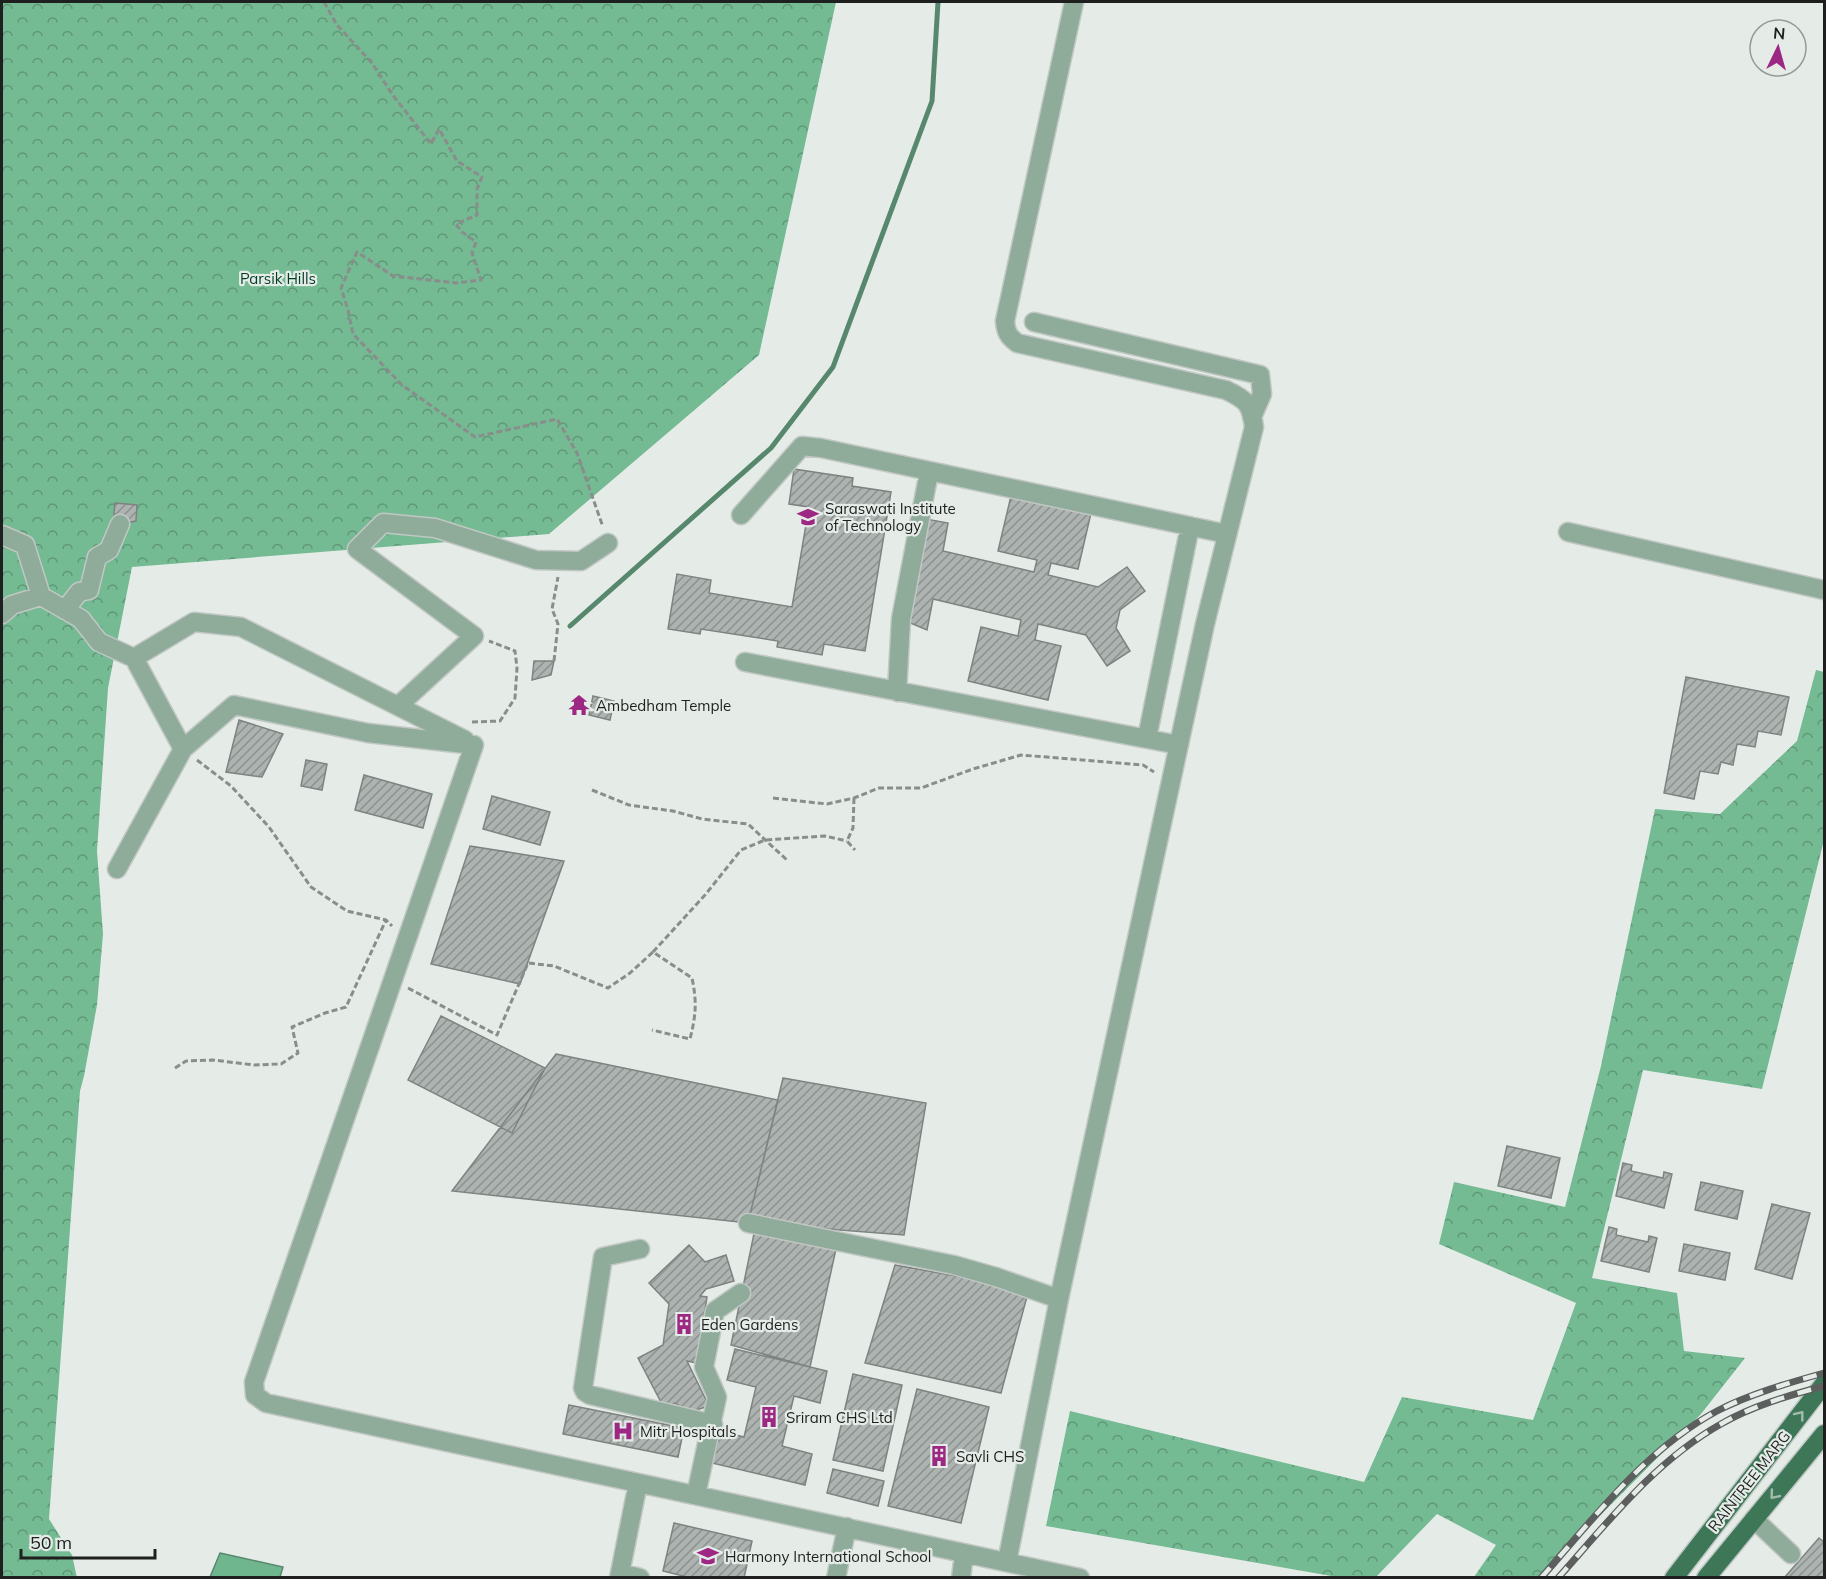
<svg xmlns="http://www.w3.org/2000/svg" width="1826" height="1579" font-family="Mulish,sans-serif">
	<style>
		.forest { fill: url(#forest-crowns) }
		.water { fill: #6fb58e; stroke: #57886d; stroke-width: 1.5 }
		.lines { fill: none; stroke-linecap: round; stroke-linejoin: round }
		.stream { stroke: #57886d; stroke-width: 5 }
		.building { fill: url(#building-hatch); stroke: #7e8380; stroke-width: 1.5 }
		.minor-casing { stroke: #c1c7c4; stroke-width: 21 }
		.major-casing { stroke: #c1c7c4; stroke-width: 21 }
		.path { stroke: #898d8b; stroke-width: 3; stroke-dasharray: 6 3; stroke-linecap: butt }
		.minor { stroke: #8fac9a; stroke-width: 18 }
		.major { stroke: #3e7758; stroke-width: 18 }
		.rail-casing { stroke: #5c5f5e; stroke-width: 7 }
		.rail { stroke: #e5ece8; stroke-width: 4.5; stroke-dasharray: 14; stroke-linecap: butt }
		.oneway { stroke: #a2bdae }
		.labels { text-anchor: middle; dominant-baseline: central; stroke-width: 4.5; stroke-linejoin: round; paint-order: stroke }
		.park-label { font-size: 15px; fill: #023e25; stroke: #e5ece8 }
		.poi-label { font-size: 15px; fill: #1e201f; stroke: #e5ece8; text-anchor: start }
		.street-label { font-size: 15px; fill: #1e201f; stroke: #e5ece8 }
	</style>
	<defs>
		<pattern id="forest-crowns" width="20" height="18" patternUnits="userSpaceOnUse" patternTransform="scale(1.5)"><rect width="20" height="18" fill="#74ba92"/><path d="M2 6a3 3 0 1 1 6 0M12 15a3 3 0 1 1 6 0" fill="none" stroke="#5f9777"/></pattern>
		<pattern id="building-hatch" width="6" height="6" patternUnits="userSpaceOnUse" patternTransform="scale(1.5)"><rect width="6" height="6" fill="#adb3b0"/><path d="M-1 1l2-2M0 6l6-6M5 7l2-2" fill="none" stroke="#8c918f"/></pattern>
	</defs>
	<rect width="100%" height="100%" fill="#e5ece8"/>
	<path class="forest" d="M2 2H836L759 355 549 534 132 567 108 688 97 851 103 934 97 1005 84 1076 80 1091 49 1519 72 1555 77 1578 2 1577Z
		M1816 670 1824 672V840L1762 1089 1643 1070 1592 1278 1677 1293 1684 1351 1745 1358 1701 1414 1539 1577H1474L1496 1545 1437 1514 1375 1578 1337 1577 1046 1526 1070 1411 1364 1482 1402 1397 1533 1420 1576 1303 1439 1244 1454 1182 1565 1207 1601 1066 1655 809 1720 814 1797 741Z"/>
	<path class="water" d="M220 1553 283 1567 280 1577H210Z"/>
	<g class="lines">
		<path class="stream" d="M570 626 771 448 833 367 932 101 938 2"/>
	</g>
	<path class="building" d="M794 469 853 478 852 486 891 492 865 651 824 644 822 655 777 647 778 641 701 629 700 634 668 629 677 574 711 580 709 593 792 607 809 507 789 504Z
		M1011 496 1091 513 1078 569 1051 563 1048 575 1098 587 1127 567 1145 591 1120 610 1116 628 1130 651 1107 666 1086 635 1038 624 1035 640 1061 646 1048 700 968 681 981 627 1018 636 1021 620 933 599 927 630 901 619 921 518 948 523 943 551 1034 572 1037 560 998 551Z
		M115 503 137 505 136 521 113 525Z
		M534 661H554L551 675 532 680Z
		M1686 677 1789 697 1781 735 1758 731 1755 747 1737 744 1733 765 1721 762 1718 774 1700 771 1694 799 1664 793Z
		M593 696 614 701 610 720 589 715Z
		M239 720 283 734 262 777 226 772Z
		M306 760 327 764 322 790 301 786Z
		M364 775 432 794 423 828 355 810Z
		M492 796 550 812 540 845 483 829Z
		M470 846 564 861 520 984 431 964Z
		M441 1016 545 1068 512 1133 408 1080Z
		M556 1054 778 1100 748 1223 452 1191Z
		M783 1078 926 1103 904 1235 748 1223Z
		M1507 1146 1560 1158 1551 1198 1498 1186Z
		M1623 1163 1632 1165 1631 1171 1663 1178 1664 1172 1672 1174 1664 1208 1616 1196Z
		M1701 1182 1743 1191 1737 1219 1695 1210Z
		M1772 1204 1810 1213 1792 1279 1755 1269Z
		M756 1224 836 1249 810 1367 731 1345Z
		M1609 1227 1617 1229 1616 1235 1648 1242 1649 1236 1657 1238 1649 1272 1601 1261Z
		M1684 1244 1730 1253 1725 1280 1679 1271Z
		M689 1245 705 1262 726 1255 734 1281 706 1289 700 1296 707 1297 697 1363 687 1361 709 1406 690 1412 675 1403 664 1408 638 1358 663 1345 669 1304 649 1283Z
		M895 1265 1029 1289 1001 1393 865 1363Z
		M735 1349 827 1371 820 1403 794 1396 782 1446 812 1454 805 1485 712 1463 720 1431 744 1437 756 1387 727 1380Z
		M853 1374 902 1385 883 1471 833 1460Z
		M917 1389 989 1407 961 1523 888 1506Z
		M569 1405 684 1428 678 1457 563 1434Z
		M833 1469 884 1481 878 1506 827 1493Z
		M674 1523 752 1541 744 1578H691L663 1571Z
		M1819 1538 1824 1542V1578H1784Z"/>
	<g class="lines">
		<defs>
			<path id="minor" d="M1034 322 1260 375 1262 394 1252 417
				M741 515 802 446 821 448 1227 534
				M1568 532 1824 590
				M2 535 25 545 41 596
				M65 610 79 592 89 590 97 557 109 550 120 524
				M2 614 12 605 41 596 81 619 99 642 134 658 183 749 234 705 368 733 474 745
				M134 658 194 622 241 627 465 740
				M745 662 1179 745
				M897 692 901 619 929 472
				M398 706 474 636 357 549 383 523 435 528 536 560 581 561 608 543
				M1147 738 1190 526
				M474 745 254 1382 255 1395 266 1403 1080 1578
				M117 869 183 749
				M748 1223 954 1265 996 1277 1059 1299
				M640 1249 603 1257 583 1388 585 1392 590 1395 713 1424
				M696 1495 717 1397 704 1367 715 1311 741 1293
				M1754 1519 1791 1554
				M1007 1562 1059 1299 1205 624 1254 427C1251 404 1247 400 1226 390L1017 343C1008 336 1006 332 1005 321L1074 2
				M620 1573 640 1578
				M619 1578 638 1483
				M836 1578 847 1527
				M961 1578 964 1554"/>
			<path id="major" d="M1674 1578 1824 1384
				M1706 1578 1824 1434"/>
		</defs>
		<use href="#minor" class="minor-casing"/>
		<use href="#major" class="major-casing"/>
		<path class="path" d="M324 2 337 25 372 63 392 94 431 144 439 129 457 161 482 177 477 189V215L456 224 462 232 476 242 472 253 481 280 456 283 393 276 357 252 341 288 348 310 353 334 402 385 475 437 557 419 577 453 603 527
			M554 661 558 624 552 609 558 577
			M472 722 500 721 515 698 517 668 515 651 489 641
			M197 760 231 786 269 827 311 887 347 911 386 920 392 926
			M592 790 629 805 673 811 702 819 748 824 788 861
			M773 798 827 804 854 798 879 788H921L973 769 1021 755 1143 765 1154 772
			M854 798 853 828 847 841 855 850
			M653 952 705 895 741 850 765 840 825 836 847 841
			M408 988 497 1035 528 963 554 966 608 988 630 973 653 952 692 978C697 1002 696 1015 690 1039L652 1030
			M175 1068 186 1061 213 1060 254 1065 281 1064 298 1053 292 1027 325 1013 346 1007 386 920"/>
		<use href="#minor" class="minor"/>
		<use href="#major" class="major"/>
		<defs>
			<path id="rail" d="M1541 1578C1593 1519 1646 1449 1717 1411 1750 1394 1788 1383 1824 1373
				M1558 1578C1608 1522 1655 1461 1721 1424 1752 1406 1790 1395 1824 1386"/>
		</defs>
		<use href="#rail" class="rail-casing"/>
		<use href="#rail" class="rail"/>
	</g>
	<defs><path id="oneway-chevron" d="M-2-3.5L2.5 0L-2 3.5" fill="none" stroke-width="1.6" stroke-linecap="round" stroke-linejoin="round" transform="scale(1.5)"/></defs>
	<g class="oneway">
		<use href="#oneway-chevron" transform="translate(1800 1415) rotate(-52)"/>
		<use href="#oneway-chevron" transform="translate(1774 1495) rotate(130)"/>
	</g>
	<defs>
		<symbol id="university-bare" viewBox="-9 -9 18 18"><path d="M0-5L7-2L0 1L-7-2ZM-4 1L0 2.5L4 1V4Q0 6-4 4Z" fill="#9d2883" stroke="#e5ece8" stroke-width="2.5" paint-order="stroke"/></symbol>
		<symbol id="temple-bare" viewBox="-9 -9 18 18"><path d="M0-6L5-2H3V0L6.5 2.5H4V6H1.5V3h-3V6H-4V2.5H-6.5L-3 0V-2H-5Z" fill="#9d2883" stroke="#e5ece8" stroke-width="2.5" paint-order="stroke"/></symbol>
		<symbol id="building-bare" viewBox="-9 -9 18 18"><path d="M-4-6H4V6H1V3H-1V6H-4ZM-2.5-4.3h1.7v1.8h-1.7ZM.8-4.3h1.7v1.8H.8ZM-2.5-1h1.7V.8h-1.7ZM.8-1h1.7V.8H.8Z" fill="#9d2883" stroke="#e5ece8" stroke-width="2.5" paint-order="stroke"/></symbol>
		<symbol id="hospital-bare" viewBox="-9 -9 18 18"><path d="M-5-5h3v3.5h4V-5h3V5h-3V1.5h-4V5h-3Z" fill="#9d2883" stroke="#e5ece8" stroke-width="2.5" paint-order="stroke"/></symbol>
		<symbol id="school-bare" viewBox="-9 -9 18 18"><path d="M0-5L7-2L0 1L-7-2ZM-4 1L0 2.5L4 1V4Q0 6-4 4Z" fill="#9d2883" stroke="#e5ece8" stroke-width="2.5" paint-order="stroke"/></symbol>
	</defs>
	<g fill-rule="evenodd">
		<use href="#university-bare" x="793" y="502" width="30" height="30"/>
		<use href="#temple-bare" x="564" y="690" width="30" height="30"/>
		<use href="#building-bare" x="669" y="1309" width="30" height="30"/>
		<use href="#building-bare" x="754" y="1402" width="30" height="30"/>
		<use href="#hospital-bare" x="608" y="1416" width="30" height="30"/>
		<use href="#building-bare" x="924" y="1441" width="30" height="30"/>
		<use href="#school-bare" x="693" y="1541" width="30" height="30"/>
	</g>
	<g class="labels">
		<g class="park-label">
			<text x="278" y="278">Parsik Hills</text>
		</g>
		<g class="poi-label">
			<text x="825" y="508">Saraswati Institute<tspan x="825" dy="17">of Technology</tspan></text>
			<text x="596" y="705">Ambedham Temple</text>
			<text x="701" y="1324">Eden Gardens</text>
			<text x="786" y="1417">Sriram CHS Ltd</text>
			<text x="640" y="1431">Mitr Hospitals</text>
			<text x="956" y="1456">Savli CHS</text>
			<text x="725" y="1556">Harmony International School</text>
		</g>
		<g class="street-label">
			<text transform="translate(1749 1481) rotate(-52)">RAINTREE MARG</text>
		</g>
	</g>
	<rect width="1826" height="1579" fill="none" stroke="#1e201f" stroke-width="6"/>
	<g transform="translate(1778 48) rotate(5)"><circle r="28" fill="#e5ece8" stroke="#959a98" stroke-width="1.5"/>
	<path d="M0-4.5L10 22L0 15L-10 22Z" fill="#9d2883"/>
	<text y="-9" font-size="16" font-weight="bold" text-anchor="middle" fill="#1e201f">N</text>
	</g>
	<path d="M21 1549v9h134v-9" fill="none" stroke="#1e201f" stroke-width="3"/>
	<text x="30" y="1549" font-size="18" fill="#1e201f" stroke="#e5ece8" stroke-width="4.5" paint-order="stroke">50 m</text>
</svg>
